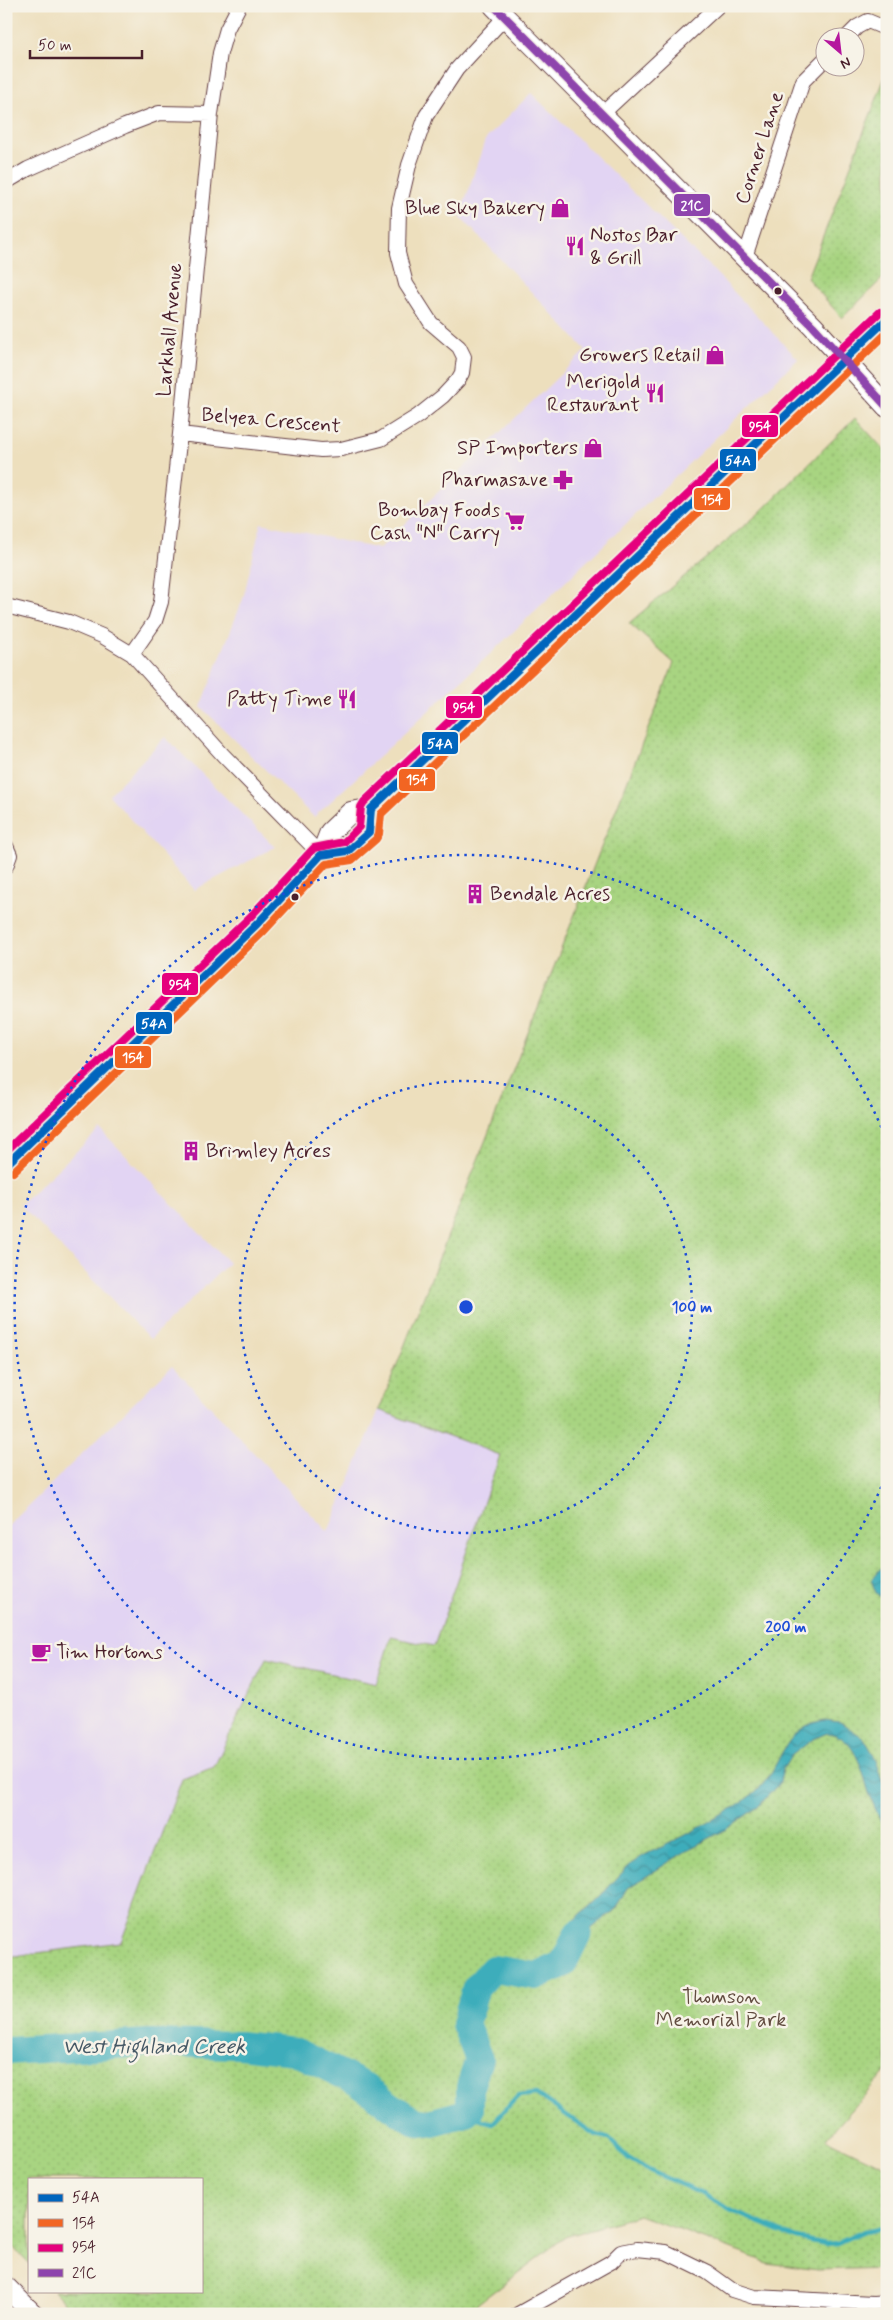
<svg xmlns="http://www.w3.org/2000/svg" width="893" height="2320" font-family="Mynerve,sans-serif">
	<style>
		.built { fill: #e2d4f3 }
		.grass { fill: url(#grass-dots); stroke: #797a56 }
		.water { fill: url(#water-waves); stroke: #446673 }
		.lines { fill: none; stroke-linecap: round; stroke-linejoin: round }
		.stream { stroke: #3eadbb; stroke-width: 4.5 }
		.river { stroke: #3eadbb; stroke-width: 28 }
		.street-casing { stroke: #623c41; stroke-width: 16 }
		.secondary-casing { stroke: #623c41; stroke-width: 22 }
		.street { stroke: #fff; stroke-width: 14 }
		.secondary { stroke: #fff; stroke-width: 20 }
		.bus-1-casing { stroke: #f7f3e8; stroke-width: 11 }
		.bus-2-casing { stroke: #f7f3e8; stroke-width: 11 }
		.bus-3-casing { stroke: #f7f3e8; stroke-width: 11 }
		.bus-4-casing { stroke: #f7f3e8; stroke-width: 11 }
		.bus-1 { stroke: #0065bd; stroke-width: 8 }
		.bus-2 { stroke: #f26522; stroke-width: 8 }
		.bus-3 { stroke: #e5007d; stroke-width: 8 }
		.bus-4 { stroke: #8e44ad; stroke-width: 8 }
		.ring { fill: none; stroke: #1d4ed8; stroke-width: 2.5; stroke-dasharray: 2.5 5 }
		.bus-dot { fill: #4a1f2b; stroke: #f7f3e8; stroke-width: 2 }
		.labels { text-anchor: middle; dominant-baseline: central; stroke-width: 5; stroke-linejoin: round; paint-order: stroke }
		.street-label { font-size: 20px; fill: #4a1f2b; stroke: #f7f3e8 }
		.poi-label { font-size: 20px; fill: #4a1f2b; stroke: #f7f3e8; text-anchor: end }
		.park-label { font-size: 20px; fill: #624c40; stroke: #f7f3e8 }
		.water-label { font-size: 21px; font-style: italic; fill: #455865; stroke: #f7f3e8 }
		.centre { fill: #1d4ed8; stroke: #f7f3e8; stroke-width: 2.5 }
		.ring-label { font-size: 15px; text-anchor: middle; font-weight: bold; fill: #1d4ed8; stroke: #f7f3e8; stroke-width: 5; stroke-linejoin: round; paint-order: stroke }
		.line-badge { stroke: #f7f3e8; stroke-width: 2 }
		.badge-label { font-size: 14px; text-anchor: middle; font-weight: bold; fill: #fff }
	</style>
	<defs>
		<pattern id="grass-dots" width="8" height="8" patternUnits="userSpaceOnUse" patternTransform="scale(1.25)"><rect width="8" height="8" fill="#a8d481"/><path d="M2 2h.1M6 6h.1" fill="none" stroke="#92b670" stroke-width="1.8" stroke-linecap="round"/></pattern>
		<pattern id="water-waves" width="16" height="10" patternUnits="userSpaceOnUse" patternTransform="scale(1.25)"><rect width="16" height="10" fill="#3eadbb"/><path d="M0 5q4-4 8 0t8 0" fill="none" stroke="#368c98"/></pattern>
	</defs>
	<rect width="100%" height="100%" fill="#f7f3e8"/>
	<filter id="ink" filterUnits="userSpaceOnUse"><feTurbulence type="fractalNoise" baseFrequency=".02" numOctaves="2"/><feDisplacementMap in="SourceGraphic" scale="10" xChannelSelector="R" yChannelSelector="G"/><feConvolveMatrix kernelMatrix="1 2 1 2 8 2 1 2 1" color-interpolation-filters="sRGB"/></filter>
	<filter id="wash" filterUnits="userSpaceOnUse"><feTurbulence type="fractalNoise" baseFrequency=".0096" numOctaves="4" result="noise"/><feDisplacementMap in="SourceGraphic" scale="20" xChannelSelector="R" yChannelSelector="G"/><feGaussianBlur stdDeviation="1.12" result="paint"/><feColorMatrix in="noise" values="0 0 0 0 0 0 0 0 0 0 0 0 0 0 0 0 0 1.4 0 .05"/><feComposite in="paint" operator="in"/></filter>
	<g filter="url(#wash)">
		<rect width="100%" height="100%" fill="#eddfbd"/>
		<path class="built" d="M531 93 712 269 798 359 491 653 314 817 201 707 243 599 261 523 379 549 586 350 460 216 485 140Z
			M165 737 275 847 194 890 109 795Z
			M100 1129 229 1263 150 1339 20 1205Z
			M172 1366 328 1532 379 1410 500 1455 434 1646 377 1684 266 1660 214 1767 182 1780 121 1942 6 1957V1528Z"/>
		<path class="grass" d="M887 72V274L842 318 807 278Z
			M855 418 887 453V2070L826 2139 887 2168V2268L817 2270 768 2263 639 2215 565 2237 464 2314H75L54 2291H201V2179H29V2264L6 2240V1957L121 1942 182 1779 214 1767 266 1659 376 1684 391 1637 434 1646 500 1455 379 1410 674 663 629 623 757 515Z"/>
		<path class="water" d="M881 1568 887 1570V1603L876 1593 871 1580Z
			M825 1720 840 1722 864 1738 874 1755 887 1791V1836C881 1822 874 1807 869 1793 862 1771 856 1736 827 1733L813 1739 791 1756 783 1769 780 1782 758 1807 725 1830 691 1848 628 1888 616 1909 580 1938 572 1922C580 1915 589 1907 597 1899 611 1886 622 1870 638 1859 648 1852 661 1848 672 1842 696 1830 733 1810 754 1793 784 1769 779 1727 825 1720Z"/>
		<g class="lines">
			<path class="stream" d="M466 2113 478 2119 493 2123 518 2096 536 2094 594 2134 609 2139 628 2158 648 2170 700 2193 734 2212 797 2238 826 2244 838 2243 864 2231 887 2226"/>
			<path class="river" d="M6 2051 150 2043 239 2045 294 2051 357 2082 404 2115 418 2122 429 2123 466 2113 470 2109V2087L479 2059 465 2024 476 1988 493 1969 536 1976 563 1964 578 1933"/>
		</g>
	</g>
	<g filter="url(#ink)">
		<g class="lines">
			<defs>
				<path id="street" d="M846 38 857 27 868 21 887 29
					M602 114 718 6
					M6 182 28 169 125 126 159 113 211 114
					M745 257 803 81 826 58
					M180 434 321 450 341 449 381 439 418 416 443 396 458 380 462 373 464 357 459 347 431 323 406 284 398 253 399 208 409 165 426 116 457 69 505 17
					M6 606 69 622 102 636 132 654 223 755 321 855
					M132 654 155 621 161 602 180 434 211 114 220 53 227 29 239 6
					M6 846 10 855 6 866
					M518 2314 611 2262 621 2252 637 2249 666 2252 707 2272 732 2290 754 2297 873 2303 887 2302
					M834 2314 835 2300"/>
				<path id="secondary" d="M494 6 813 326 887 407
					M321 855 348 851 369 832 371 809
					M6 1165 257 924 321 855 330 832 351 812 371 809 887 319
					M6 2287 33 2314"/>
			</defs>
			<use href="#street" class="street-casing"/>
			<use href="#secondary" class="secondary-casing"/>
			<use href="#street" class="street"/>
			<use href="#secondary" class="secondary"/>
			<defs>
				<path id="bus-1" d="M6 1165 257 924 321 855 348 851 369 832 371 809 887 319"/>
				<path id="bus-2" d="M13 1172 264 931 326 864 352 860 376 839 379 834 381 814 887 333"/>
				<path id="bus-3" d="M6 1151 250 917 314 848 344 842 359 827 361 807 364 802 880 312"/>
				<path id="bus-4" d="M494 6 813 326 887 407"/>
			</defs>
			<use href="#bus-1" class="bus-1-casing"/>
			<use href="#bus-2" class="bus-2-casing"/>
			<use href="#bus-3" class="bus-3-casing"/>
			<use href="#bus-4" class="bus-4-casing"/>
			<use href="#bus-1" class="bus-1"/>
			<use href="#bus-2" class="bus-2"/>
			<use href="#bus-3" class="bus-3"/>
			<use href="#bus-4" class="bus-4"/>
		</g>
	</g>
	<g class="ring">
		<circle cx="466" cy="1307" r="226"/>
		<path d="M887 1473A452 452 0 1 1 887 1141"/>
	</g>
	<defs>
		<symbol id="shop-bare" viewBox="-9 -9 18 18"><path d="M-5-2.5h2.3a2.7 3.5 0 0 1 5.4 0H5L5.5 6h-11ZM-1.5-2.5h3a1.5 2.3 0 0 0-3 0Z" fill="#b5179e" stroke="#f7f3e8" stroke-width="2.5" paint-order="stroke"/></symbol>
		<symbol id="restaurant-bare" viewBox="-9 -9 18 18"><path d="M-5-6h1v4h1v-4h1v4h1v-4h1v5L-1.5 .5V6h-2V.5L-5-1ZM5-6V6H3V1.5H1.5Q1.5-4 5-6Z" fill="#b5179e" stroke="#f7f3e8" stroke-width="2.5" paint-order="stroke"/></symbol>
		<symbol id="pharmacy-bare" viewBox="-9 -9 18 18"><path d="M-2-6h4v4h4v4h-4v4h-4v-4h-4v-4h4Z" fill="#b5179e" stroke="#f7f3e8" stroke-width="2.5" paint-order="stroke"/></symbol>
		<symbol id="supermarket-bare" viewBox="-9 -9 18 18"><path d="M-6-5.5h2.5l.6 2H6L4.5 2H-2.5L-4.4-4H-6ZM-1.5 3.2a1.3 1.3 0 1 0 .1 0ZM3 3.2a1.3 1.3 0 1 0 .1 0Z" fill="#b5179e" stroke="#f7f3e8" stroke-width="2.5" paint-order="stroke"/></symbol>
		<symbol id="building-bare" viewBox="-9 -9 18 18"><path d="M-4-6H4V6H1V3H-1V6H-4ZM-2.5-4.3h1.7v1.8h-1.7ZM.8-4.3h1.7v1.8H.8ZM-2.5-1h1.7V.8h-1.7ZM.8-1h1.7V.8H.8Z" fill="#b5179e" stroke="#f7f3e8" stroke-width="2.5" paint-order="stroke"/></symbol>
		<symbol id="cafe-bare" viewBox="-9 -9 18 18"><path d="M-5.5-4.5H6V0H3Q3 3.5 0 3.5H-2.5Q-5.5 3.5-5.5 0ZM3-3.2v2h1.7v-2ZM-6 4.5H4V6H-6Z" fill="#b5179e" stroke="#f7f3e8" stroke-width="2.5" paint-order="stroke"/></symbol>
	</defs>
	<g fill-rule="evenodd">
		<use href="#shop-bare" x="546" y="194" width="28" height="28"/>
		<use href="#restaurant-bare" x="561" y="232" width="28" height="28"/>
		<use href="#shop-bare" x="701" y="341" width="28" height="28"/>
		<use href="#restaurant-bare" x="641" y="379" width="28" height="28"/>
		<use href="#shop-bare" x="579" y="434" width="28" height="28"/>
		<use href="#pharmacy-bare" x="549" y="466" width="28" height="28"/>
		<use href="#supermarket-bare" x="501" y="507" width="28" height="28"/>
		<use href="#restaurant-bare" x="333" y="685" width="28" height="28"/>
		<use href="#building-bare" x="461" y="880" width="28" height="28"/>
		<use href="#building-bare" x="177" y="1137" width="28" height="28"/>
		<use href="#cafe-bare" x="27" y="1638" width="28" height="28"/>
	</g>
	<g class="bus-dot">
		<circle cx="778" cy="291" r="4.5"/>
		<circle cx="295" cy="897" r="4.5"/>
	</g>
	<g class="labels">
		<g class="street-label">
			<text transform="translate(760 148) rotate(-72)">Corner Lane</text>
			<text transform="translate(170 330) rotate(-85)">Larkhall Avenue</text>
			<text transform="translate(271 421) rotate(5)">Belyea Crescent</text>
		</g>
		<g class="poi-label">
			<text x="545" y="208">Blue Sky Bakery</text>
			<text x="590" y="235" text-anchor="start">Nostos Bar<tspan x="590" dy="23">&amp; Grill</tspan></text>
			<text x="700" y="355">Growers Retail</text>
			<text x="640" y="382">Merigold<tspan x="640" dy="23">Restaurant</tspan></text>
			<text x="578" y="448">SP Importers</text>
			<text x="548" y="480">Pharmasave</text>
			<text x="500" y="510">Bombay Foods<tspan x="500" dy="23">Cash "N" Carry</tspan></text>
			<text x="332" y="699">Patty Time</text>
			<text x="490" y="894" text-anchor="start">Bendale Acres</text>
			<text x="206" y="1151" text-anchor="start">Brimley Acres</text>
			<text x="56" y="1652" text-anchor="start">Tim Hortons</text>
		</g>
		<g class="park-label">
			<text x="721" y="1997">Thomson<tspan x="721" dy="23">Memorial Park</tspan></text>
		</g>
		<g class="water-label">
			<text x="154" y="2047">West Highland Creek</text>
		</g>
	</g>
	<circle cx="466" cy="1307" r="8" class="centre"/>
	<g class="ring-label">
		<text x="692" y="1312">100 m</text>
		<text x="786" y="1632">200 m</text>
	</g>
	<g class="line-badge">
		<rect x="673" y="193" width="38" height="24" rx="5" fill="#8e44ad"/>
		<rect x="741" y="414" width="38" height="24" rx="5" fill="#e5007d"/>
		<rect x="719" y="448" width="38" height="24" rx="5" fill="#0065bd"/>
		<rect x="693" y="487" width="38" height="24" rx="5" fill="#f26522"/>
		<rect x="445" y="695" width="38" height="24" rx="5" fill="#e5007d"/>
		<rect x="421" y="731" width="38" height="24" rx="5" fill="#0065bd"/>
		<rect x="398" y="768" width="38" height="24" rx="5" fill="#f26522"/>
		<rect x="161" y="972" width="38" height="24" rx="5" fill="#e5007d"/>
		<rect x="135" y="1011" width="38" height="24" rx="5" fill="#0065bd"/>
		<rect x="114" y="1045" width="38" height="24" rx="5" fill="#f26522"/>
	</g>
	<g class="badge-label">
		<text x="692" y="210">21C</text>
		<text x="760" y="431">954</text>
		<text x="738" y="465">54A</text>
		<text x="712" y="504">154</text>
		<text x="464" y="712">954</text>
		<text x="440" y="748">54A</text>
		<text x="417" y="784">154</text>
		<text x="180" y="989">954</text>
		<text x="154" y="1028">54A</text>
		<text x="133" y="1062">154</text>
	</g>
	<rect width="893" height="2320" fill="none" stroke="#f7f3e8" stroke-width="25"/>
	<rect x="28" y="2178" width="175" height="115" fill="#f7f3e8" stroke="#b29e9c"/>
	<rect x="38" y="2194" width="25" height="8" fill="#0065bd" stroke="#b29e9c"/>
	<text x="72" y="2202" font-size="15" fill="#4a1f2b">54A</text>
	<rect x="38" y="2219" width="25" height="8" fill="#f26522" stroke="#b29e9c"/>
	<text x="72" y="2228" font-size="15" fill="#4a1f2b">154</text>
	<rect x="38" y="2244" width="25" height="8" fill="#e5007d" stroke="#b29e9c"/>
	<text x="72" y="2252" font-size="15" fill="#4a1f2b">954</text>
	<rect x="38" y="2269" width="25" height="8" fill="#8e44ad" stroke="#b29e9c"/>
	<text x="72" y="2278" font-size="15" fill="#4a1f2b">21C</text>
	<g transform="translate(840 52) rotate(152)"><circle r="24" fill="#f7f3e8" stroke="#b29e9c"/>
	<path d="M0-4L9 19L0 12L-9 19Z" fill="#b5179e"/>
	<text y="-8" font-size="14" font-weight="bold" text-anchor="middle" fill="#4a1f2b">N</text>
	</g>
	<path d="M30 50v8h112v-8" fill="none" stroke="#4a1f2b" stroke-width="2.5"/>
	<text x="38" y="50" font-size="15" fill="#4a1f2b" stroke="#f7f3e8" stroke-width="4" paint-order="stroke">50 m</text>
</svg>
